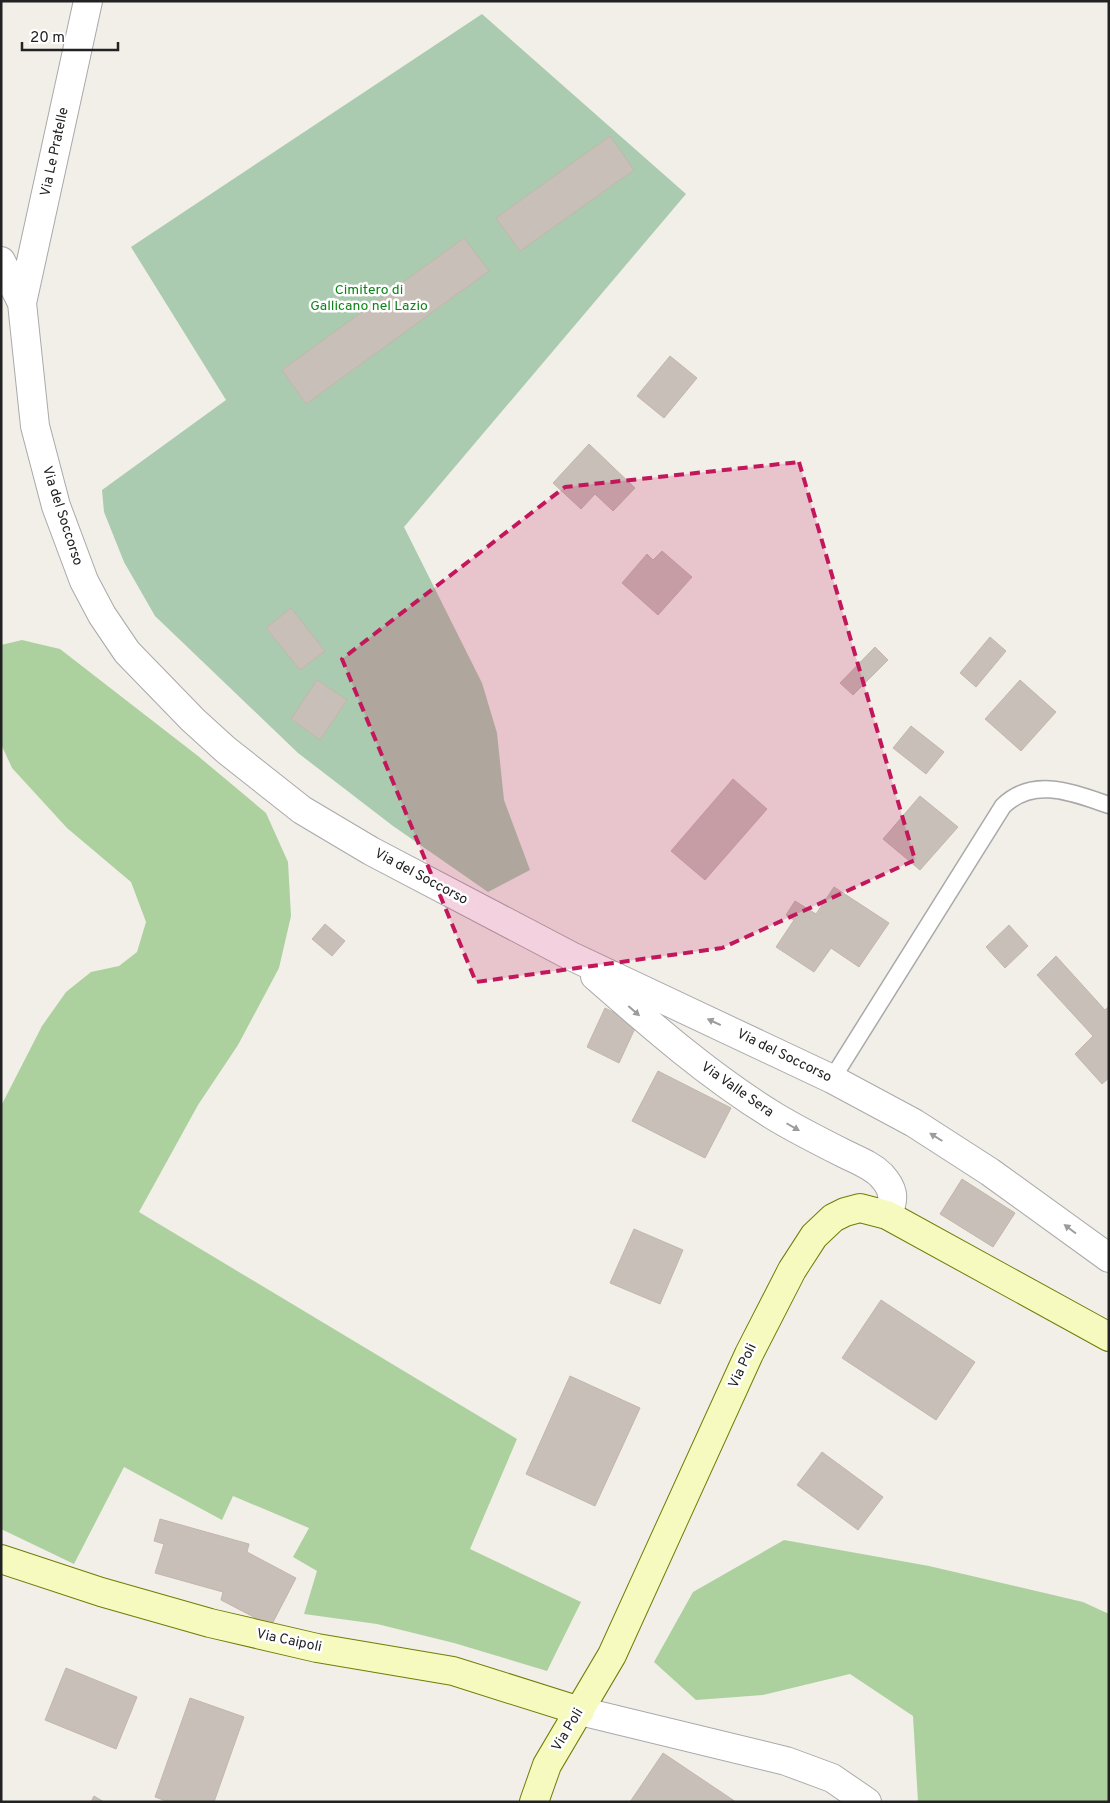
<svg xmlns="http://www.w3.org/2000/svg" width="1110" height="1803" font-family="Overpass,sans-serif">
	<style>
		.forest { fill: #add19e }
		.cemetery { fill: #aacbaf }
		.building { fill: #c7bfb8; stroke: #c4b6ab }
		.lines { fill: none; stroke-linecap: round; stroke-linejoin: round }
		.lane-casing { stroke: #a9a9a9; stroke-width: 19 }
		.street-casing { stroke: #a9a9a9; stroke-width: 30 }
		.secondary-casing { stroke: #707d05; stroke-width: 30 }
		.lane { stroke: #fff; stroke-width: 16 }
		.street { stroke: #fff; stroke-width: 28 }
		.secondary { stroke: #f7fabf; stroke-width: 28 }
		.oneway { fill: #9c9c9c }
		.marked { fill: #c2185b; fill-opacity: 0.2; stroke: #c2185b; stroke-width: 4; stroke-dasharray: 10 6; stroke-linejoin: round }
		.labels { text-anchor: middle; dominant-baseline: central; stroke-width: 5; stroke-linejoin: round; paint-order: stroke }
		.street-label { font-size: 14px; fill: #222; stroke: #fff }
		.park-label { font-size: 14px; fill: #0c8416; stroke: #fff }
	</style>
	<rect width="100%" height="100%" fill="#f2efe9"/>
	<path class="forest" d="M22 640 60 649 198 756 266 813 288 862 291 916 279 968 238 1045 198 1105 139 1212 517 1439 470 1549 581 1602 547 1671 454 1643 377 1624 304 1614 317 1571 293 1557 309 1528 233 1496 222 1520 124 1467 74 1564 1 1529V1106L42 1026 66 992 91 972 119 966 137 952 146 922 131 882 67 828 12 768 1 744V645Z
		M784 1540 929 1566 1083 1602 1109 1614V1802H918L913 1716 850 1674 763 1695 696 1700 654 1662 693 1592Z"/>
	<path class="cemetery" d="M482 14 686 194 404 527 482 683 497 733 504 800 530 870 488 892 393 826 298 753 155 616 124 562 104 512 102 490 226 400 131 247Z"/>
	<path class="building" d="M610 136 634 170 520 251 496 218Z
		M464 238 489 271 306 404 282 370Z
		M670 356 697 378 664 418 637 396Z
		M589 444 635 488 613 511 595 494 581 509 553 483Z
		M662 551 692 577 658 615 622 583 647 554 653 560Z
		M291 608 325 651 300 670 266 628Z
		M990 637 1006 651 976 687 960 673Z
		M875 647 888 660 853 695 840 683Z
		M317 680 347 700 320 740 291 719Z
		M1020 680 1056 712 1021 751 985 719Z
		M911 726 944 752 926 774 893 748Z
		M733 779 767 809 705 880 671 851Z
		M920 796 958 827 920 870 883 839Z
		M834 887 889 923 859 967 831 948 814 972 776 947 794 920 786 915 795 901 816 914Z
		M325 924 345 941 332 956 312 939Z
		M1009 925 1028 946 1005 968 986 947Z
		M1056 956 1105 1010 1109 1006V1078L1102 1084 1075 1054 1093 1036 1037 975Z
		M605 1008 637 1024 619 1063 587 1047Z
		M658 1071 731 1108 705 1158 632 1121Z
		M962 1179 1015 1213 993 1247 940 1214Z
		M634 1229 683 1250 660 1304 610 1283Z
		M881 1300 975 1362 936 1420 842 1358Z
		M570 1376 640 1408 595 1506 526 1474Z
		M822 1452 883 1497 858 1530 797 1485Z
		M160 1519 249 1544 247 1552 296 1578 271 1626 221 1600 223 1592 155 1573 164 1544 154 1541Z
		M66 1668 137 1697 116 1749 45 1720Z
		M190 1698 244 1717 214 1802H169L155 1797Z
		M663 1753 736 1802H630Z
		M94 1796 104 1802H91Z"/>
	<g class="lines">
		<defs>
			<path id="lane" d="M832 1079 1003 806C1034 776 1073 793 1109 805"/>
			<path id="street" d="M1 261 22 303 35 426 56 506 84 581 102 615 127 652 193 720 226 750 302 810 371 851 571 956 832 1079 914 1123 990 1172 1109 1258
				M22 303 88 1
				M595 976C652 1026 709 1076 774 1116 797 1130 821 1142 845 1154 857 1160 871 1165 881 1175 893 1188 896 1198 887 1215
				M580 1711 786 1761 832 1778 867 1802"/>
			<path id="secondary" d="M1 1559 101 1592 210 1623 317 1648 453 1671 580 1711
				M534 1802 547 1765 612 1655 749 1354 792 1270 814 1236 833 1218 845 1212 860 1208 887 1215 1109 1337"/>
		</defs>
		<use href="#lane" class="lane-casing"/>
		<use href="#street" class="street-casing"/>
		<use href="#secondary" class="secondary-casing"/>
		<use href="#lane" class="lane"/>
		<use href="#street" class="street"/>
		<use href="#secondary" class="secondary"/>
	</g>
	<defs><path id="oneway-solid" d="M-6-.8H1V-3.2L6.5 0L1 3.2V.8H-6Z" transform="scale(1.25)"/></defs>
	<g class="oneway">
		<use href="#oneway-solid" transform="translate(634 1011) rotate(41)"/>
		<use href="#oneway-solid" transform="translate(714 1022) rotate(-155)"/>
		<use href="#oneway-solid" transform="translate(793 1127) rotate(30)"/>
		<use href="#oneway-solid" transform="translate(936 1137) rotate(-148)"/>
		<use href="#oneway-solid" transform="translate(1070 1229) rotate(-143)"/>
	</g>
	<path class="marked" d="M799 462 915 860 722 948 476 982 342 659 565 487Z"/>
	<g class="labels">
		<g class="street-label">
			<text transform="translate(55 152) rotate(-78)">Via Le Pratelle</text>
			<text transform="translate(62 516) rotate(72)">Via del Soccorso</text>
			<text transform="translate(421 877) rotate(28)">Via del Soccorso</text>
			<text transform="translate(784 1056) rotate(26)">Via del Soccorso</text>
			<text transform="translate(737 1090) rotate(35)">Via Valle Sera</text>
			<text transform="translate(743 1366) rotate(-65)">Via Poli</text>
			<text transform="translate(289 1641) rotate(12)">Via Caipoli</text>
			<text transform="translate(568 1730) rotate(-59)">Via Poli</text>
		</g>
		<g class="park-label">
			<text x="369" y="290">Cimitero di<tspan x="369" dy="16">Gallicano nel Lazio</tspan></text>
		</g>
	</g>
	<rect width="1110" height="1803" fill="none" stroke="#222222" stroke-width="5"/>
	<path d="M22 42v8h96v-8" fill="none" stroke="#222222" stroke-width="2.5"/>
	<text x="30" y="42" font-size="15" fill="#222222" stroke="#ffffff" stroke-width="4" paint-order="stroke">20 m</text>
</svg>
